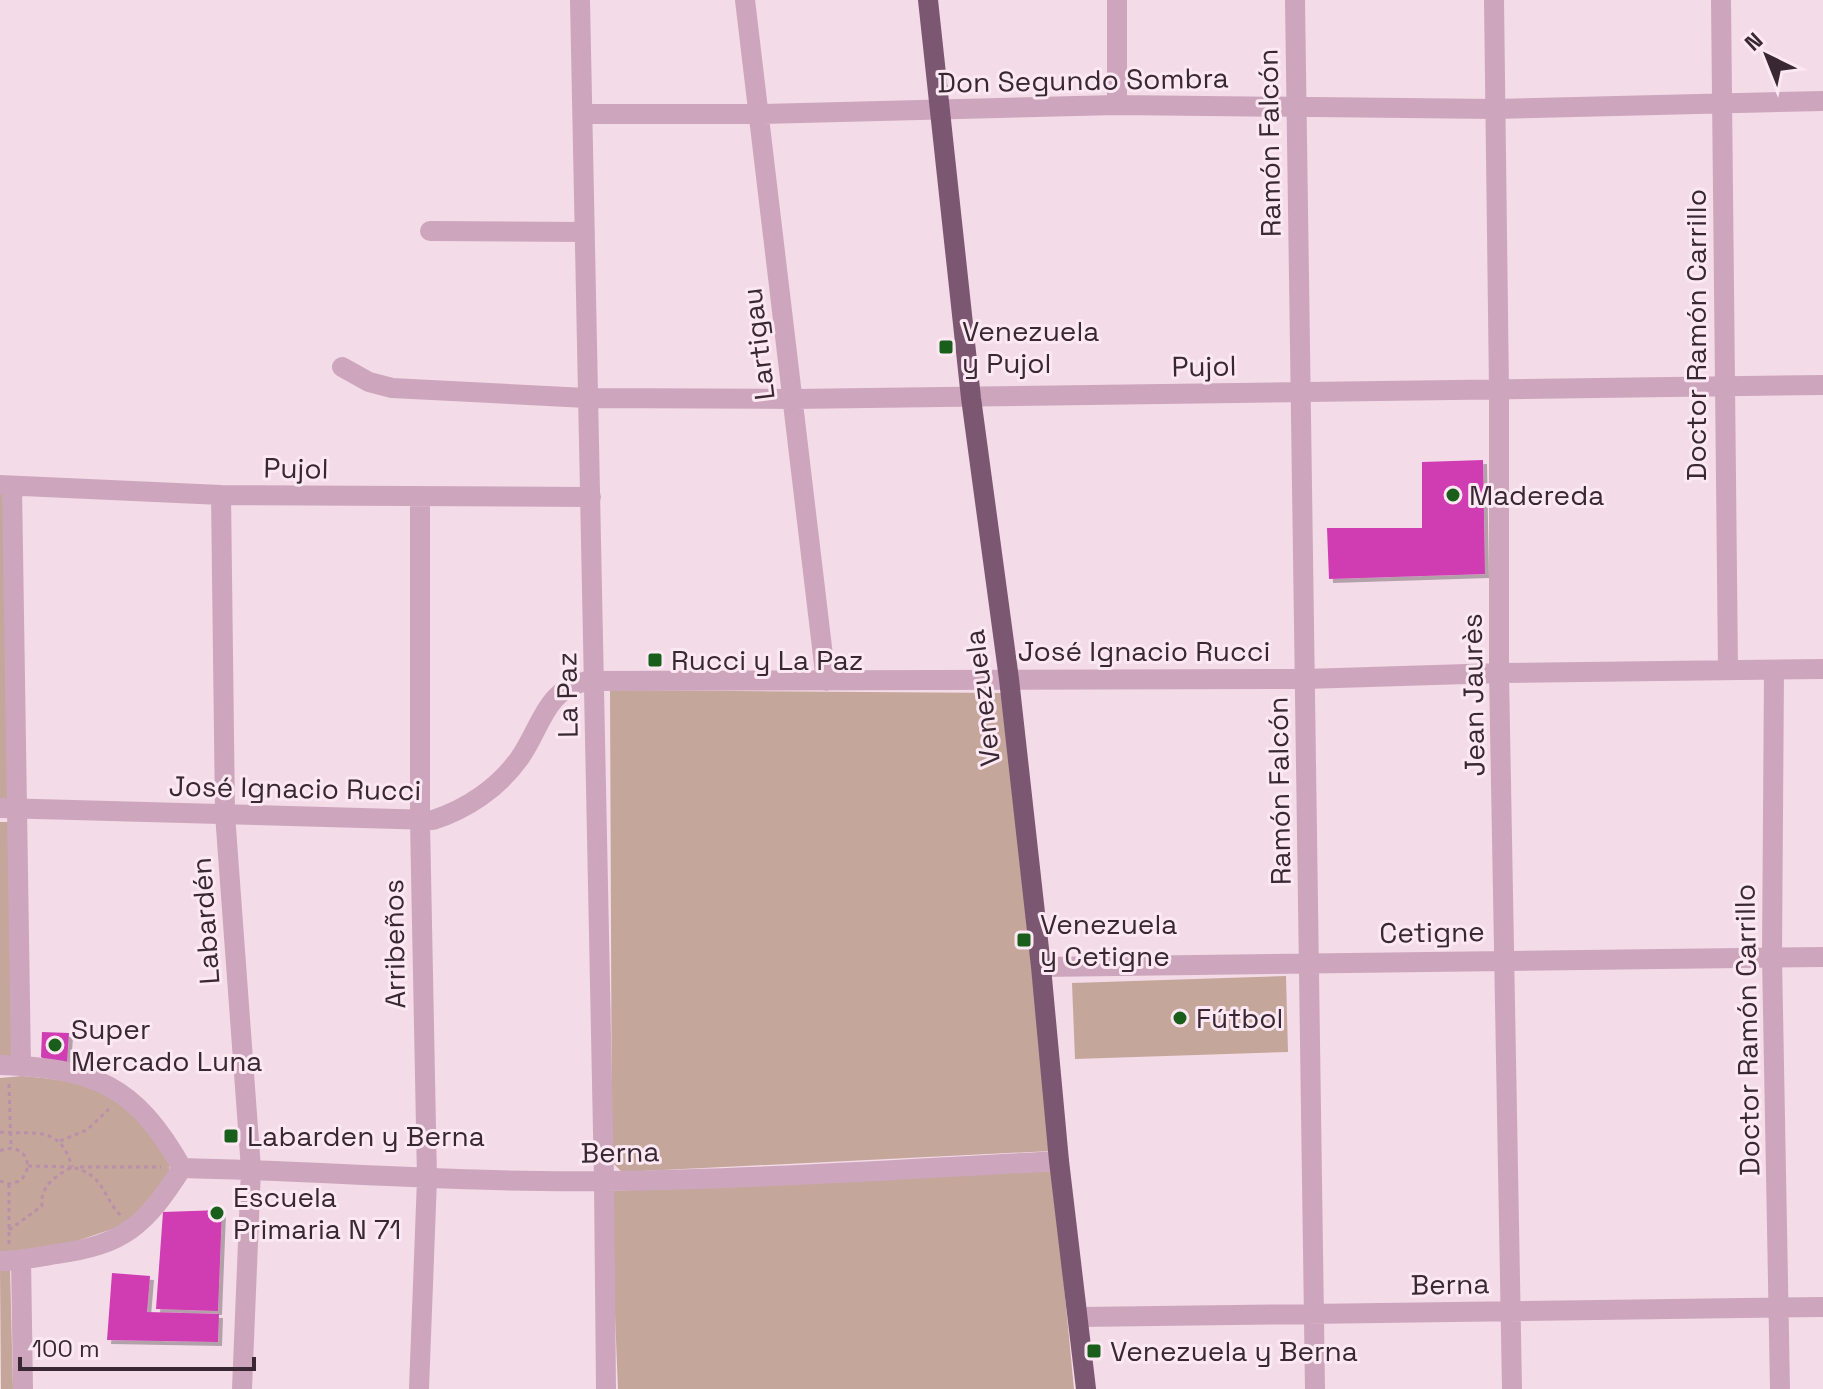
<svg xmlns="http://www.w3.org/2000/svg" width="1823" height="1389" font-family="'Space Grotesk',sans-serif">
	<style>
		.green { fill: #c5a69a }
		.building { fill: #d03db3; filter: url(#shadow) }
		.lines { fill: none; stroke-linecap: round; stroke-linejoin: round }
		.path { stroke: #b990aa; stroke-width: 3; stroke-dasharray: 4 4; stroke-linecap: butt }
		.minor { stroke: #cda6bd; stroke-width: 20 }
		.major { stroke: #7c5771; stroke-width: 20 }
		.poi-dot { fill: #195e1a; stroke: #fbe8f2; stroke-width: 3 }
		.labels { text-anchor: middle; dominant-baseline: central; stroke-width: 6; stroke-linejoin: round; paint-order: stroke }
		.street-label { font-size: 28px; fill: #392834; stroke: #fbe8f2 }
		.poi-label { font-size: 28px; fill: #392834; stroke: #fbe8f2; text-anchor: start }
	</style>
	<defs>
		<filter id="shadow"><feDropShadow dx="4" dy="4" stdDeviation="0" flood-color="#0004"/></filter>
	</defs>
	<rect width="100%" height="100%" fill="#f4dbe8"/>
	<path class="green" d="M0 492H6L10 800H0Z
		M610 690 1002 693 1051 1151 622 1172 612 1162Z
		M0 822H12V1060H0Z
		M1286 976 1288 1052 1075 1059 1072 983Z
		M22 1076C57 1079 101 1083 128 1107 144 1122 157 1144 170 1161L169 1175 127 1224 71 1243 17 1251H0V1078Z
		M1053 1171 1074 1389H618L610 1191Z
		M0 1268H10L13 1389H1Z"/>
	<path class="building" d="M1483 460 1485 574 1329 579 1327 528H1422V462Z
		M42 1032 69 1033 67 1062 48 1061 41 1057Z
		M222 1210 218 1311 156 1309 163 1212Z
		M112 1273 150 1276 147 1312 219 1314 218 1342 107 1340Z"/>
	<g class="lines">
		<path class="path" d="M9 1084 11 1148
			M0 1132C34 1135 60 1124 72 1167
			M60 1141 87 1130 109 1109
			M0 1151C22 1141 37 1164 20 1181L9 1184 0 1181
			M28 1166 73 1167
			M80 1167H161
			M9 1230 42 1206C40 1185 56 1176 72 1167 106 1176 101 1195 121 1216
			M9 1244V1184"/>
		<path class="minor" d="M580 0 604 1181 606 1389
			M745 0 826 681
			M1117 0V105
			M1295 0 1315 1389
			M1494 0 1499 390V673L1512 1389
			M1721 0 1728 670
			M584 114H759L1117 105 1494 109 1823 101
			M430 231 585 232
			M342 367 369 382 392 388 586 398 793 399 1823 385
			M0 485 221 495 591 497
			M12 486 21 1066
			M221 495 225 814 251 1169 242 1389
			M1774 670 1772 957 1780 1389
			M0 808 433 820C467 809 498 788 519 759 542 727 544 690 587 681L1305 679 1499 673 1823 669
			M1041 967 1823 957
			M0 1065C93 1068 135 1084 182 1168
			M182 1168C323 1171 464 1183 606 1181 757 1179 908 1169 1059 1161
			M21 1259 23 1389
			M0 1261C19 1261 37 1257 56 1254 124 1245 146 1225 182 1168
			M1079 1317 1823 1307
			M419 1389 427 1179 420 821V497"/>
		<path class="major" d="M928 0 971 398 1009 679 1041 967 1059 1161 1086 1389"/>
	</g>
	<g class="poi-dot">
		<rect x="938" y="339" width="16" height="16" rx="4"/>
		<circle cx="1453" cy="495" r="8"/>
		<rect x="647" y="652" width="16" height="16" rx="4"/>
		<rect x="1016" y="932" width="16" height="16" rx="4"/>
		<circle cx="1180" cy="1018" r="8"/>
		<circle cx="55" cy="1045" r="8"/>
		<rect x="223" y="1128" width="16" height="16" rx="4"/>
		<circle cx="217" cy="1213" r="8"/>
		<rect x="1086" y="1343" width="16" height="16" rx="4"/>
	</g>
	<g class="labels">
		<g class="street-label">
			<text transform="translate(1083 80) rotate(-1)">Don Segundo Sombra</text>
			<text transform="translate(1269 143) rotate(-91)">Ramón Falcón</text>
			<text transform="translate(1696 335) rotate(-90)">Doctor Ramón Carrillo</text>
			<text transform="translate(758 344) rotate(-97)">Lartigau</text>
			<text transform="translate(1204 366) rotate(-1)">Pujol</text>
			<text transform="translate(296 468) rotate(1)">Pujol</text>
			<text x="1144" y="651">José Ignacio Rucci</text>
			<text transform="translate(567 695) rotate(-91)">La Paz</text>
			<text transform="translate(1473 695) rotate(-91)">Jean Jaurès</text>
			<text transform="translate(982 698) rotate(-97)">Venezuela</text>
			<text transform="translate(295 788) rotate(1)">José Ignacio Rucci</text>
			<text transform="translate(1279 791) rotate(-91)">Ramón Falcón</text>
			<text transform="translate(205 921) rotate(-94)">Labardén</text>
			<text transform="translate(1432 932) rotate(-1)">Cetigne</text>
			<text transform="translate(394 944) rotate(-91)">Arribeños</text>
			<text transform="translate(1747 1030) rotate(-91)">Doctor Ramón Carrillo</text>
			<text transform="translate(620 1152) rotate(-1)">Berna</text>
			<text transform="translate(1450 1284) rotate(-1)">Berna</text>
		</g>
		<g class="poi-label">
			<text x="962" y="331">Venezuela<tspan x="962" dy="32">y Pujol</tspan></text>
			<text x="1469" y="495">Madereda</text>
			<text x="671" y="660">Rucci y La Paz</text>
			<text x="1040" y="924">Venezuela<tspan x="1040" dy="32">y Cetigne</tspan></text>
			<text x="1196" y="1018">Fútbol</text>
			<text x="71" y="1029">Super<tspan x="71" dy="32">Mercado Luna</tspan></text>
			<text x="247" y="1136">Labarden y Berna</text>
			<text x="233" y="1197">Escuela<tspan x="233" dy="32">Primaria N 71</tspan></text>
			<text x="1110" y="1351">Venezuela y Berna</text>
		</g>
	</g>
	<g transform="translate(1767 56) rotate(317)" stroke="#fbe8f2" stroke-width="6" paint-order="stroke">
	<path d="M0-6L14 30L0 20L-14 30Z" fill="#392834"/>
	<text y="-12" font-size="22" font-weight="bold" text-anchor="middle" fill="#392834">N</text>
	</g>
	<path d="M20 1357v12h234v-12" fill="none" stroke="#392834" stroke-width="4"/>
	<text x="32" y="1357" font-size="24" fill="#392834" stroke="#fbe8f2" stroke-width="6" paint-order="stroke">100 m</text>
</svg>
